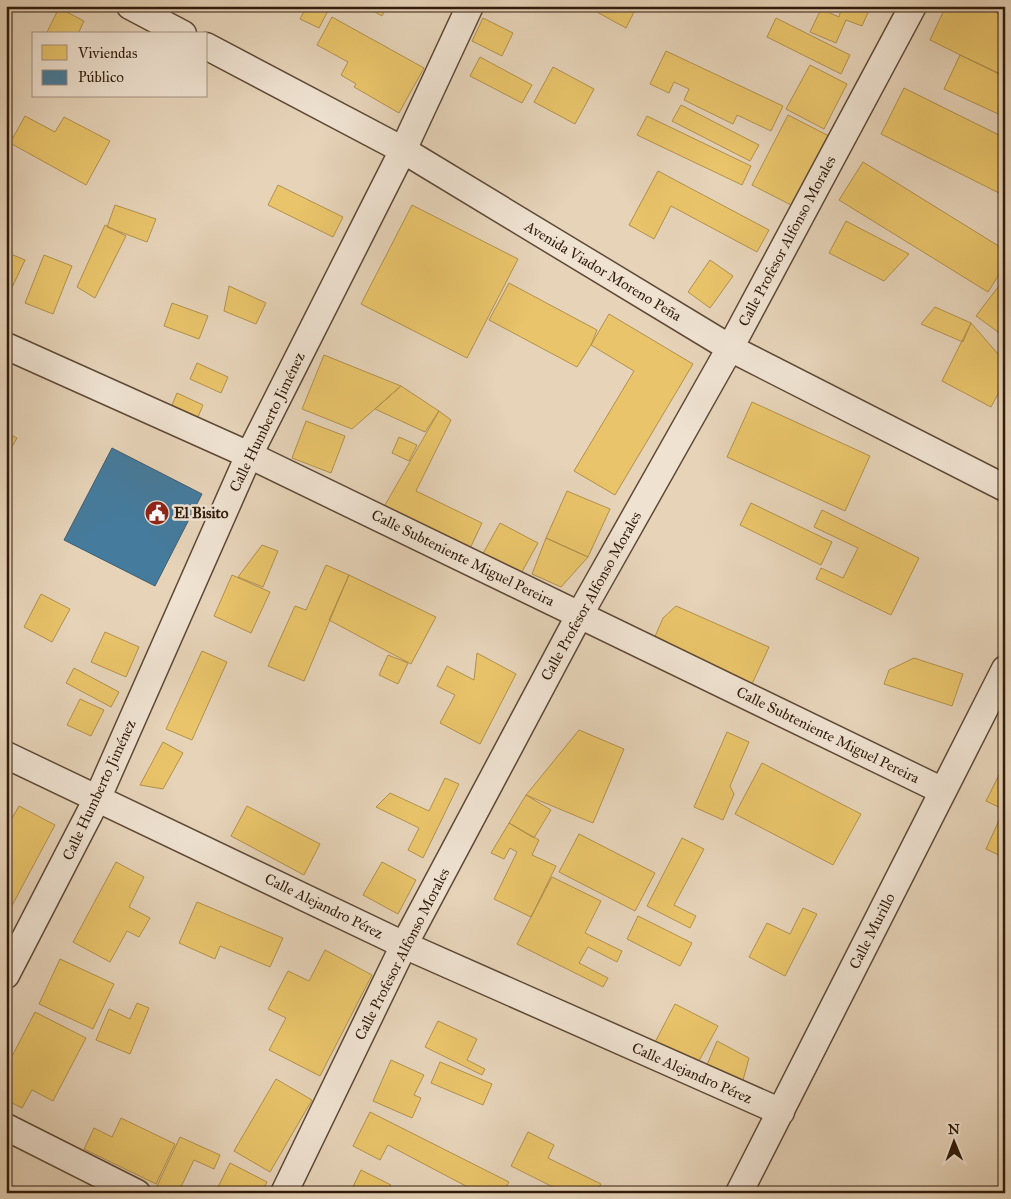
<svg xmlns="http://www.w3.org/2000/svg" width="1011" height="1199" font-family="'IM FELL Great Primer',serif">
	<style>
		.homes { fill: #e9c46a; stroke: #b2914d }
		.public { fill: #457b9d; stroke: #3f5e71 }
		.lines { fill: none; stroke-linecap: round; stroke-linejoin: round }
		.minor-casing { stroke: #5e4936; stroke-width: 29 }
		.minor { stroke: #efe2d1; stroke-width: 26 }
		.labels { text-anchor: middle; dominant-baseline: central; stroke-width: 5; stroke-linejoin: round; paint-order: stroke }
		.street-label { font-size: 15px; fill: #301b0a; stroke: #efe2d1 }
		.poi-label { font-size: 15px; font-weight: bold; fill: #301b0a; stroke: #efe2d1; text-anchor: start }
	</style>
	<rect width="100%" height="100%" fill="#e6d3b8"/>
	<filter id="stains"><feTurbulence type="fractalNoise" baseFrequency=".004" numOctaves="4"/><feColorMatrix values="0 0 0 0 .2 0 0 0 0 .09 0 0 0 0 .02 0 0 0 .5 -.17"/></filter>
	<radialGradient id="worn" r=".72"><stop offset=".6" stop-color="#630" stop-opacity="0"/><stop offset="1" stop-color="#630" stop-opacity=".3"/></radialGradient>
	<path class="homes" d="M307 6 330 7 319 28 300 19Z
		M369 6H387L382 16 368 8Z
		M586 6H633L636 8 626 28Z
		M842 6H871L862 26 846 20 836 43 810 32 821 9 839 17Z
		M946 6H983L1005 17V77L930 40Z
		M59 8 84 21 78 34H46Z
		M332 17 424 68 399 113 354 87 356 84 341 75 348 62 317 45Z
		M483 18 513 33 502 56 472 41Z
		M776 18 850 55 841 74 767 37Z
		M666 51 783 106 771 131 737 115 733 124 684 100 689 89 674 82 669 93 650 84Z
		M960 55 1005 76V117L944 89Z
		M480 57 532 85 522 103 470 76Z
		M810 65 847 84 824 129 786 109Z
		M553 67 594 89 575 124 534 102Z
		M904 88 1005 138V196L881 134Z
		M681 105 759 145 750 161 672 121Z
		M788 115 829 136 793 206 752 185Z
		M25 116 55 132 64 117 110 141 86 185 10 143Z
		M647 116 751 166 742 185 637 135Z
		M863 162 1005 250V265L988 292 839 200Z
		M658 171 769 230 757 252 671 206 654 239 629 225Z
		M278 185 343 217 333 237 268 205Z
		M115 205 156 219 147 242 107 227Z
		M412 205 518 259 467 358 361 304Z
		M846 221 909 254 884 281 829 253Z
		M105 225 126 236 95 298 77 287Z
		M6 252 25 260 6 300Z
		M44 255 72 266 53 314 25 303Z
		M710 260 733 276 710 308 688 292Z
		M1005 278V337L976 316Z
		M509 283 597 330 591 345 577 367 489 320Z
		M229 286 266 303 256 324 224 311Z
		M172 303 208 316 199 339 164 326Z
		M935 307 971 323 963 342 921 324Z
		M609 314 693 364 615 495 574 471 634 371 591 345Z
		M971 323 1005 362V381L991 407 942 381Z
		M324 355 401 386 352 429 302 409Z
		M197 363 228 377 221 393 190 379Z
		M401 386 439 411 425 432 375 409Z
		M177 393 203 405 195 424 169 412Z
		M752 402 870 456 845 511 727 457Z
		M439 411 451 420 416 491 482 523 465 559 381 512Z
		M306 421 345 436 331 473 292 458Z
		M6 432 17 438 6 457Z
		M399 437 417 445 409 461 392 453Z
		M567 491 610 509 588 557 546 538Z
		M751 503 832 542 821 565 740 525Z
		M822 510 919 558 891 615 816 579 821 568 843 578 858 548 814 527Z
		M500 523 538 543 519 577 481 557Z
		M546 538 588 557 561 587 532 574Z
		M262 545 278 551 263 587 238 577Z
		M326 565 349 575 304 681 268 666 295 606 306 610Z
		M232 575 270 592 251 633 214 616Z
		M349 575 436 617 411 664 329 620Z
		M41 594 70 609 52 642 24 627Z
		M676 606 769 647 752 684 653 641 663 618Z
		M105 632 139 647 126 677 91 662Z
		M202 651 227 662 192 740 166 729Z
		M477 653 516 674 480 744 440 723 455 695 437 686 447 666 474 680Z
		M388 655 408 663 398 684 379 675Z
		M914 658 963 674 952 706 884 684 889 670Z
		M74 668 119 692 111 707 66 683Z
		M80 699 104 710 91 736 67 725Z
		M579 730 624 749 593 823 526 795Z
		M727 732 749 742 730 786 734 794 723 820 694 807Z
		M163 742 183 753 163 789 140 785Z
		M762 763 861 814 833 865 735 814Z
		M999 775 1005 778V810L986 801Z
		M445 778 459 784 423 858 408 850 419 828 376 807 390 793 429 811Z
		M526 795 551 810 534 838 509 823Z
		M19 806 55 825 7 915 6 829Z
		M247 806 320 844 304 875 231 836Z
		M1000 818 1005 820V858L986 849Z
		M509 823 539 840 532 855 556 866 531 917 494 899 517 852 510 848 504 859 491 853Z
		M579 834 655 873 635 911 559 872Z
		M682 838 704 849 674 905 696 916 690 928 647 906Z
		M116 862 144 877 129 907 150 918 139 937 127 931 110 962 73 942Z
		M382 862 416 880 398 914 363 895Z
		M552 877 601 901 585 933 622 951 617 962 588 947 579 963 608 978 603 987 517 944Z
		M197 902 283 938 270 967 220 946 215 959 179 943Z
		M803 908 817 914 785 976 749 957 767 923 790 934Z
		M638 916 692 943 680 966 627 939Z
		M325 950 372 975 320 1076 269 1050 286 1018 268 1009 288 971 309 981Z
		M60 959 114 984 93 1029 39 1004Z
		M137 1003 149 1008 130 1054 96 1040 109 1009 130 1019Z
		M675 1004 718 1026 694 1070 652 1048Z
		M35 1012 86 1038 53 1101 32 1090 22 1108 6 1100V1068Z
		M438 1021 477 1039 467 1060 485 1069 482 1075 425 1047Z
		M717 1041 749 1058 742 1084 706 1067Z
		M391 1060 424 1075 414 1095 421 1098 412 1118 373 1101Z
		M440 1062 492 1084 483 1105 431 1083Z
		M276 1079 312 1100 270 1172 234 1151Z
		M370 1112 509 1182 503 1193H479L388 1145 380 1160 353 1146Z
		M121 1118 175 1144 156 1184 84 1149 94 1128 112 1137Z
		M528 1132 554 1145 548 1158 601 1184 596 1193H565L511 1166Z
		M180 1137 220 1155 214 1169 194 1160 178 1193H165L156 1188Z
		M230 1163 267 1182 261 1193H215Z
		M361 1170 391 1185 387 1193H350Z"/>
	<path class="public" d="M112 448 202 494 155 586 64 540Z"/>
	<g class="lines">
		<defs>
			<path id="minor" d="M130 6 183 34
				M206 46 403 150 730 348 1005 488
				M6 346 249 455 943 791
				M6 755 404 945 781 1112
				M6 975 98 797 249 455 403 150 470 6
				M6 1127 137 1193
				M284 1193 404 945 580 614 730 348 913 6
				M739 1193 1005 669"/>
		</defs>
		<use href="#minor" class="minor-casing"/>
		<use href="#minor" class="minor"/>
	</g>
	<defs>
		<symbol id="civic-disc" viewBox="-11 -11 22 22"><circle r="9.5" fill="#8f2418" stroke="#efe2d1"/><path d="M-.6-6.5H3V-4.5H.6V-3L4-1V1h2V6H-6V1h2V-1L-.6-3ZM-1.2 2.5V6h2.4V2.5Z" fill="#fff"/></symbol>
	</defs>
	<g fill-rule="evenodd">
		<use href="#civic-disc" x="143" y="499" width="28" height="28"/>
	</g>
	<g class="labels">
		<g class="street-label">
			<text transform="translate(787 241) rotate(-62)">Calle Profesor Alfonso Morales</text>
			<text transform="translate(603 271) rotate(31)">Avenida Viador Moreno Peña</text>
			<text transform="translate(267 422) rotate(-64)">Calle Humberto Jiménez</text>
			<text transform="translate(463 558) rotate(26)">Calle Subteniente Miguel Pereira</text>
			<text transform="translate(591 596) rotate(-61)">Calle Profesor Alfonso Morales</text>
			<text transform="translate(828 735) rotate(26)">Calle Subteniente Miguel Pereira</text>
			<text transform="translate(99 790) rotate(-65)">Calle Humberto Jiménez</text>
			<text transform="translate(324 906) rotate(26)">Calle Alejandro Pérez</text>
			<text transform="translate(872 931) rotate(-63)">Calle Murillo</text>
			<text transform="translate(402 954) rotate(-63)">Calle Profesor Alfonso Morales</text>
			<text transform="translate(692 1073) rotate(24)">Calle Alejandro Pérez</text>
		</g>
		<g class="poi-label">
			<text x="174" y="513">El Bisito</text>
		</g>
	</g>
	<rect width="1011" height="1199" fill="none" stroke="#e6d3b8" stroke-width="25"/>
	<rect x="8" y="8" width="996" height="1184" fill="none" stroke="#301b0a" stroke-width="2.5"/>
	<rect x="12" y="12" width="986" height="1174" fill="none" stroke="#301b0a"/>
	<rect x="32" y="32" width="175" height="65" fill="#efe2d1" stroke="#a39281"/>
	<rect x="42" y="45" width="25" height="15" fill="#e9c46a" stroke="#a39281"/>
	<text x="78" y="58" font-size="15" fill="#301b0a">Viviendas</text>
	<rect x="42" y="70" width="25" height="15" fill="#457b9d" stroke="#a39281"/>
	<text x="78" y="82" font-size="15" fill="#301b0a">Público</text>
	<g transform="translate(954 1142) rotate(359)" stroke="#efe2d1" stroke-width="4" paint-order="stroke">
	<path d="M0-4L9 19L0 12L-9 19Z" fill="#301b0a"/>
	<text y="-8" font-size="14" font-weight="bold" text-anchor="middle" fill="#301b0a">N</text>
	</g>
	<rect width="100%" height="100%" filter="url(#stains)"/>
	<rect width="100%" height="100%" fill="url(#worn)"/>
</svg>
